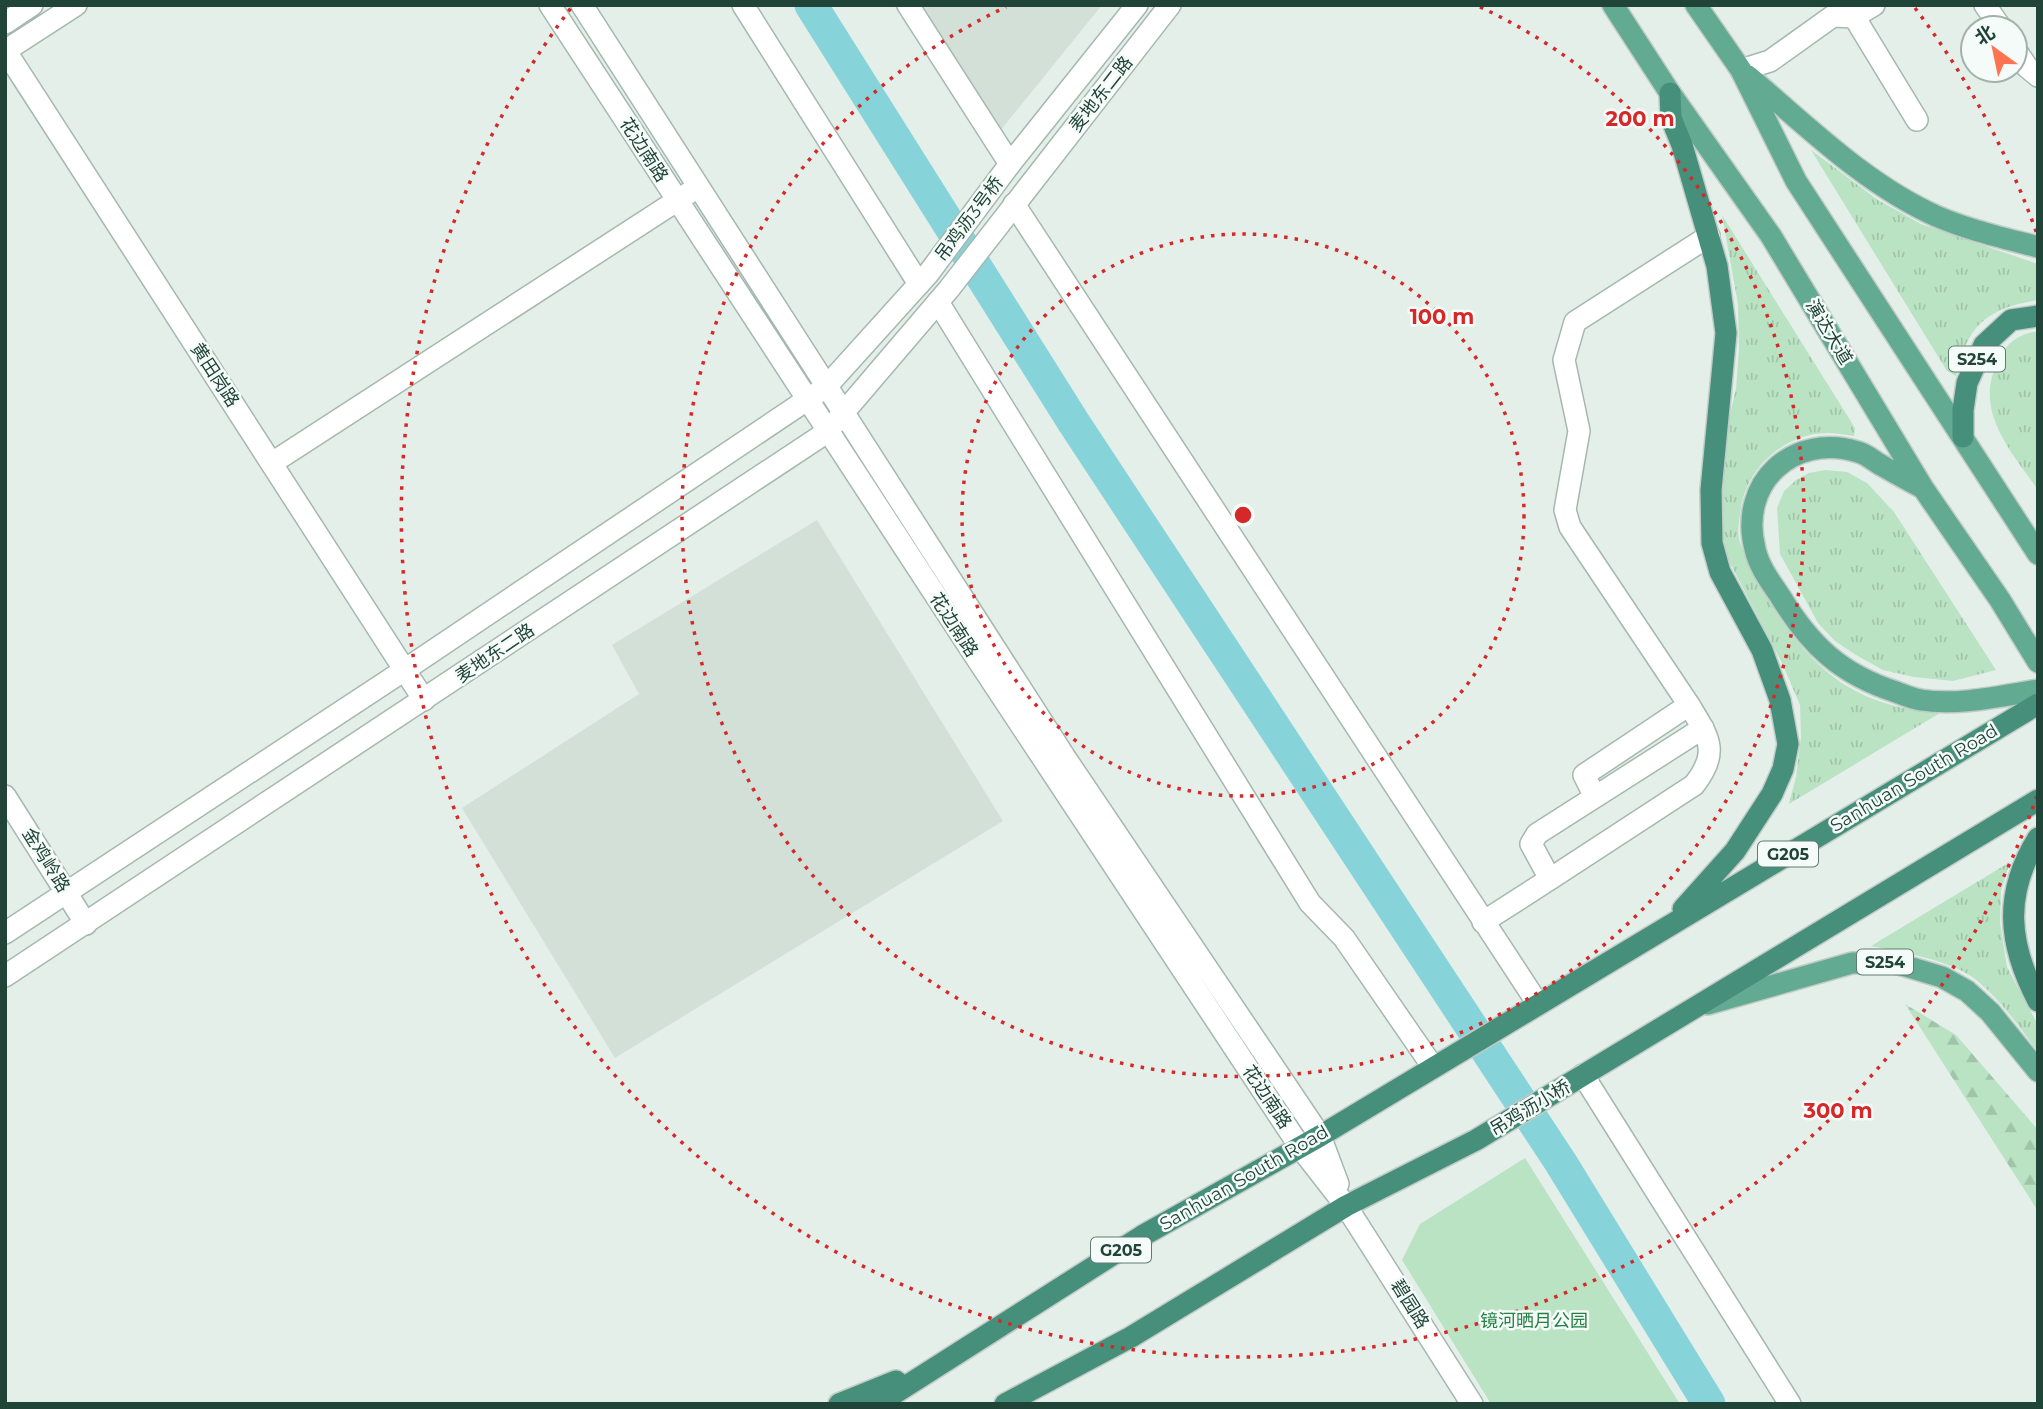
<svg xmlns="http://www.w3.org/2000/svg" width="2043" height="1409" font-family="Montserrat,'Noto Sans SC',sans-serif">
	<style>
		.built { fill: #d2e0d8 }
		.grass { fill: url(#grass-tufts) }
		.forest { fill: url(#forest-firs) }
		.park { fill: #bae3c3 }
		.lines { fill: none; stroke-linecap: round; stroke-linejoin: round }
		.river { stroke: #86d3da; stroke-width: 33 }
		.minor-casing { stroke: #a5b8b0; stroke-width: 24 }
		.tertiary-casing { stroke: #a5b8b0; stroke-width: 24 }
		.primary-casing { stroke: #c1cbc7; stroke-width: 24 }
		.trunk-casing { stroke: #c1cbc7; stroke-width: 24 }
		.minor { stroke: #fff; stroke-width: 21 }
		.tertiary { stroke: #fff; stroke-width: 21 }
		.primary { stroke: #63aa93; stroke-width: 21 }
		.trunk { stroke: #468f7a; stroke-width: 21 }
		.ring { fill: none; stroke: #d62828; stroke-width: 3.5; stroke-dasharray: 3.5 7 }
		.labels { text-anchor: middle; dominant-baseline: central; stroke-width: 5; stroke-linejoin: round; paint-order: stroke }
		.shield { fill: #f5fbf8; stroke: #607b72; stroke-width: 2 }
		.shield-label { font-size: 16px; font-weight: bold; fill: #204438 }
		.street-label { font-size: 18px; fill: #204438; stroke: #f5fbf8 }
		.park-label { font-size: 18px; fill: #258043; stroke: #f5fbf8 }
		.centre { fill: #d62828; stroke: #f5fbf8; stroke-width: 3.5 }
		.ring-label { font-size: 21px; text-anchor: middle; font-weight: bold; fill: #d62828; stroke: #f5fbf8; stroke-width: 5; stroke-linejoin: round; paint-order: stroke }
	</style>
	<defs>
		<pattern id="grass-tufts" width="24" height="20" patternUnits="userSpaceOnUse" patternTransform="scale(1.75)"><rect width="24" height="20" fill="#bae3c3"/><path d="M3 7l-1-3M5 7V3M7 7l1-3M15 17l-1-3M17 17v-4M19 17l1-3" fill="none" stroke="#a0c4a8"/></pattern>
		<pattern id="forest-firs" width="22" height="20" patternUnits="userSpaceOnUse" patternTransform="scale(1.75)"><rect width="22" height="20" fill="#bae3c3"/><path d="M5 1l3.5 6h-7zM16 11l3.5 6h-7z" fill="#a0c4a8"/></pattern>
	</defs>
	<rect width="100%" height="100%" fill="#e4efe9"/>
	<path class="built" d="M894 5H1102L987 147Z
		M817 520 1003 821 615 1058 462 808 639 694 612 645Z"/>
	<path class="grass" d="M1811 150 1878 200 1921 224 2038 264V300C1987 308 1967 325 1956 376L1947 371Z
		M1722 215 1855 428 1854 436C1845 435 1836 433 1828 433 1786 433 1748 466 1741 507 1740 517 1737 528 1739 539 1741 547 1746 555 1750 563 1769 605 1797 650 1835 678 1866 701 1902 710 1940 713L1789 804 1796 777 1801 737 1800 705 1782 663 1726 555 1720 530 1723 444 1736 389 1739 349 1738 304Z
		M2038 331V490C2011 451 1974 412 1997 363 2006 343 2017 335 2038 331Z
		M1825 470 1847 472 1867 483 1894 512 1996 670 1953 681 1914 677 1883 670 1856 655 1835 641 1818 623 1780 554 1777 508 1784 491 1796 480 1809 473Z
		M2010 862 2001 891 2000 923 2007 967 2038 1025V1052C2020 1027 1988 982 1960 970 1932 957 1901 952 1871 946Z"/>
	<path class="forest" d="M1905 1004 1956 1035 2038 1130V1211Z"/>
	<path class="park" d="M1525 1158 1680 1404H1491L1402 1260 1420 1224Z"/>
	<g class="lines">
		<path class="river" d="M811 5 1074 423 1561 1163 1709 1404"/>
		<defs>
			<path id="minor" d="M743 5 919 284
				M908 5 1010 164
				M1847 5 1917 120
				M1985 5 2001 28
				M2015 49 2027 67 2038 76
				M5 50 424 700
				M1741 70 1770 61 1833 16 1854 17 1874 5
				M1014 204 1538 1004
				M938 302 1310 903 1344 938 1433 1067
				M272 463 698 187
				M5 796 86 924
				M1595 797 1703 728
				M1550 879 1694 785C1720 752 1709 738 1689 705
				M1483 922 1550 879 1531 844 1537 834 1595 797 1584 775 1689 705 1570 527 1565 510 1579 431 1564 360 1575 322 1709 236
				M1346 1206 1472 1404"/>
			<path id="tertiary" d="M550 5C799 387 1047 768 1300 1147L1346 1206
				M582 5 1064 756 1320 1136 1338 1184
				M5 23 32 5
				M5 51 76 5
				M5 933 406 669 826 387 928 274 1010 164 1137 5
				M5 976 827 432 949 289 1170 5
				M1583 1075 1790 1404"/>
			<path id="primary" d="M1613 5 1670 93 1771 236 1923 488 2000 600 2038 662
				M1696 5 1741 70 1796 181 2038 554
				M1748 76C1807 126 1865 184 1936 216 1968 230 2004 238 2038 247
				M1923 488C1909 481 1895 473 1881 465 1873 461 1867 454 1858 452 1793 432 1738 483 1755 549 1759 567 1770 581 1780 596 1810 645 1840 674 1896 692 1904 695 1913 699 1921 700 1958 706 2001 696 2038 690
				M1708 1004 1852 963 1892 962 1942 977 1967 991 1990 1012 2038 1071"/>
			<path id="trunk" d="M1670 93 1671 118 1682 145 1717 266 1726 333 1711 490 1712 543 1720 572 1762 650 1780 700 1788 744 1783 769 1772 794 1735 851 1683 909
				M1963 437V410L1967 383 1984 345 2011 320 2038 316
				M2038 838C2003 894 2008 944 2038 1001
				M839 1404 896 1381
				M878 1404 1142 1236 1320 1136 2038 704
				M1005 1404 1131 1337 1346 1206 1476 1140 2038 800"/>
		</defs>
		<use href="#minor" class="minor-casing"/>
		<use href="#tertiary" class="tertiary-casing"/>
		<use href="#primary" class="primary-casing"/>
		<use href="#trunk" class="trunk-casing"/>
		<use href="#minor" class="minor"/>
		<use href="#tertiary" class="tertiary"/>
		<use href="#primary" class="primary"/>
		<use href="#trunk" class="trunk"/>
	</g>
	<g class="ring">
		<circle cx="1243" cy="515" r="281"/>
		<path d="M1480 7A561 561 0 1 1 1006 7"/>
		<path d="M2037 796A842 842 0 1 1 571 8M1915 8A842 842 0 0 1 2037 234"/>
	</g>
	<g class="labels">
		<g class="shield">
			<rect x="1949" y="346.5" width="56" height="25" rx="5"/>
			<rect x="1758" y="841.5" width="60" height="25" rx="5"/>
			<rect x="1857" y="949.5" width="56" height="25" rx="5"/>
			<rect x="1091" y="1237.5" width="60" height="25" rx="5"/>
		</g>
		<g class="shield-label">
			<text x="1977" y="359">S254</text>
			<text x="1788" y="854">G205</text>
			<text x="1885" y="962">S254</text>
			<text x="1121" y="1250">G205</text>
		</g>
		<g class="street-label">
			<text transform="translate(1101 94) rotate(-52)">麦地东二路</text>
			<text transform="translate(644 150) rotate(57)">花边南路</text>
			<text transform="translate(969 219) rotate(-53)">吊鸡沥3号桥</text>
			<text transform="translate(1829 332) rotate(59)">演达大道</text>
			<text transform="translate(215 375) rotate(57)">黄田岗路</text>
			<text transform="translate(954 625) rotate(57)">花边南路</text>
			<text transform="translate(495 653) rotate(-34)">麦地东二路</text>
			<text transform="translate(1914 778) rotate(-31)">Sanhuan South Road</text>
			<text transform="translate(46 860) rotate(58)">金鸡岭路</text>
			<text transform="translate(1267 1097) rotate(56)">花边南路</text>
			<text transform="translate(1530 1108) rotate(-31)">吊鸡沥小桥</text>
			<text transform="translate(1244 1178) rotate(-30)">Sanhuan South Road</text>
			<text transform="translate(1410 1304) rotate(58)">碧园路</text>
		</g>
		<g class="park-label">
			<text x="1534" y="1321">镜河晒月公园</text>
		</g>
	</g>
	<circle cx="1243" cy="515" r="10" class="centre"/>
	<g class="ring-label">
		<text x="1640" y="126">200 m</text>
		<text x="1442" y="324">100 m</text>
		<text x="1838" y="1118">300 m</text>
	</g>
	<rect width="2043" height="1409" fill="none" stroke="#204438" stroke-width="14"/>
	<g transform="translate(1994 49) rotate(327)"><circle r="33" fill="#f5fbf8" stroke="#a0b2ab" stroke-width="2"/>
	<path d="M0-5L12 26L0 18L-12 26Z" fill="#ff7252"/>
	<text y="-10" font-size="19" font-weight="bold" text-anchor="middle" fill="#204438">北</text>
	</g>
</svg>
